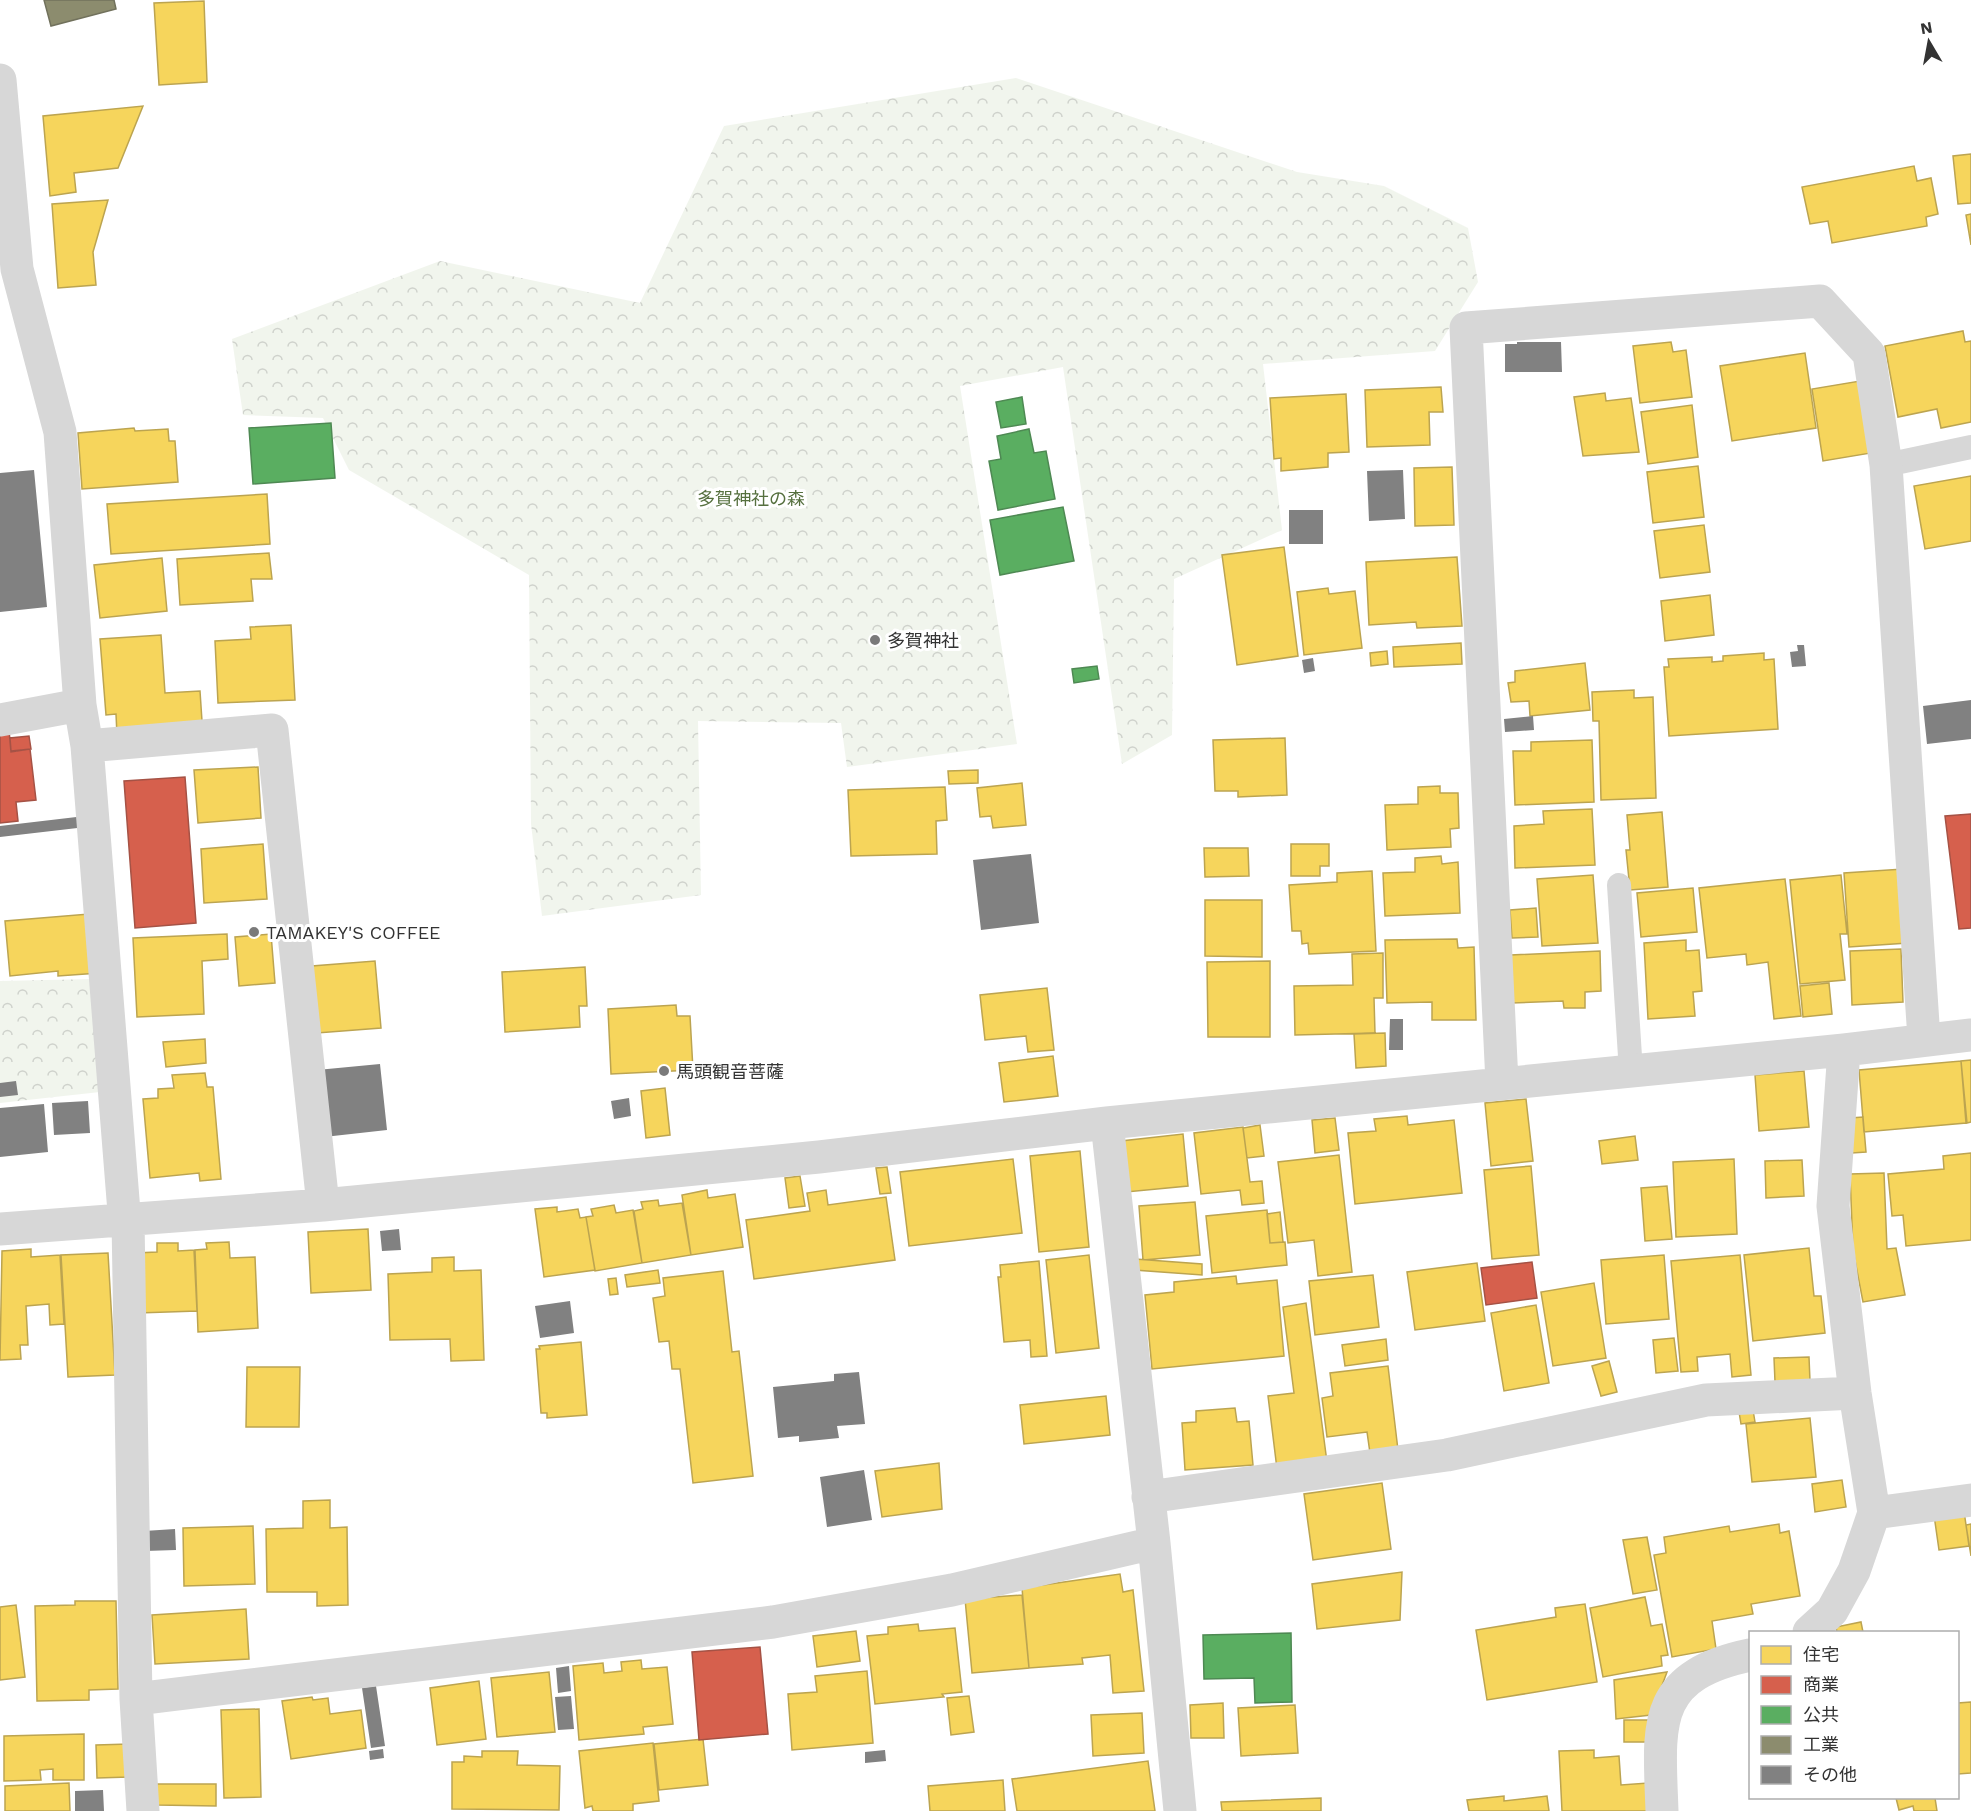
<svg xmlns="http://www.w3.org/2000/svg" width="1971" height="1811" font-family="'Work Sans','Noto Sans JP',sans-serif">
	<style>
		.forest { fill: url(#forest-crowns) }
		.homes { fill: #f6d55c; stroke: #bca450; stroke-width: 1.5 }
		.shops { fill: #d6604d; stroke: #a55245; stroke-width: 1.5 }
		.public { fill: #5aae61; stroke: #4e8953; stroke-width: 1.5 }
		.industry { fill: #8c8c6e; stroke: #71715c; stroke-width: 1.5 }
		.building { fill: #818181 }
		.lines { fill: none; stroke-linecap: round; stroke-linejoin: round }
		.service { stroke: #d7d7d7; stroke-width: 24 }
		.minor { stroke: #d7d7d7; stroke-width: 33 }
		.poi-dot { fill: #7a7a7a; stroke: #fff; stroke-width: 2 }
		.labels { text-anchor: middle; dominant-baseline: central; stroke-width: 6; stroke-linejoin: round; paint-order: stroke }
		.park-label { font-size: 18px; fill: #56703f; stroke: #fff }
		.poi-label { font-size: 18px; fill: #333; stroke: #fff; text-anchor: start }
	</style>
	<defs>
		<pattern id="forest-crowns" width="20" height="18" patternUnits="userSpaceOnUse" patternTransform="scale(1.5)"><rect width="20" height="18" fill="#f1f5ed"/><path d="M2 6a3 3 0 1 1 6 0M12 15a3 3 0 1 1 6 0" fill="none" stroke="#cfd2cc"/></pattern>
	</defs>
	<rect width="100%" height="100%" fill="#fff"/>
	<path class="forest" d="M1016 78 1297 172 1384 186 1468 228 1478 282 1435 351 1263 364 1282 530 1174 579 1172 735 1122 764 1063 367 960 386 1017 744 847 767 841 723 698 721 701 895 542 916 531 824 529 575 349 470 323 418 243 415 232 339 440 261 640 303 724 126Z
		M94 979 100 1092 0 1103V981Z"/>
	<path class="homes" d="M204 1 207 82 159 85 154 3Z
		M143 106 118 168 74 173 76 192 50 196 43 116Z
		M1971 154V203L1958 204 1953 156Z
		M1914 166 1917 181 1931 178 1938 214 1926 217 1927 226 1832 243 1828 221 1810 224 1802 187Z
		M108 200 93 252 96 285 58 288 52 204Z
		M1971 214V245L1966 215Z
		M1963 331 1965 342 1971 341V422L1941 428 1937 409 1898 417 1885 346Z
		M1671 342 1673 352 1686 350 1692 397 1640 403 1633 346Z
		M1805 353 1816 428 1732 441 1720 366Z
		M1860 381 1871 453 1823 461 1812 389Z
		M1441 387 1443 412H1429L1430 445 1367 447 1365 390Z
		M1605 393 1606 401 1631 398 1639 452 1583 456 1574 397Z
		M1346 394 1349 452 1328 453V467L1281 471V458L1274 459 1270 398Z
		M1692 405 1698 457 1648 464 1641 412Z
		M134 428 135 431 168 429 169 441H175L178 482 82 489 78 433Z
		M1698 466 1704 517 1653 523 1647 472Z
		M1452 467 1454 525 1415 526 1414 468Z
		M1971 476V541L1925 549 1914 486Z
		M267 494 270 544 111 554 107 504Z
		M1704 525 1710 572 1660 578 1654 531Z
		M1284 547 1298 656 1237 665 1222 555Z
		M269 553 272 579H251L253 601 180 605 177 559Z
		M1457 557 1462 626 1417 628 1416 622 1369 625 1366 562Z
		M162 558 167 611 100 618 94 565Z
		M1328 588 1329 594 1355 591 1362 648 1304 655 1297 592Z
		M1710 595 1714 635 1665 641 1661 601Z
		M291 625 295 700 218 703 215 641 251 639 250 627Z
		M161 635 165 693 200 691 202 721 117 735 116 714 106 715 100 639Z
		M1461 643 1462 664 1394 667 1393 647Z
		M1387 651 1388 664 1371 666 1370 653Z
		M1764 653V660L1774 659 1778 729 1669 736 1664 667H1669L1668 659 1712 657V662L1723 661V656Z
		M1585 663 1590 710 1530 716 1529 701 1511 702 1508 683 1515 682V671Z
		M1634 690V698L1653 697 1656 798 1601 800 1599 721H1593L1592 692Z
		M1285 738 1287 795 1238 797V791H1215L1213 740Z
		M1592 740 1594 802 1515 805 1513 751H1531V742Z
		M258 767 261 818 198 823 194 770Z
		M978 770V783L949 784 948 771Z
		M1022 783 1026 825 993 828 991 816 980 817 977 788Z
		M1440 786V793H1458L1459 828 1450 829 1451 847 1387 850 1385 805 1418 804V787Z
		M945 787 947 820 936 821 937 854 851 856 848 790Z
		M1592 809 1595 865 1515 868 1514 826 1544 824 1543 811Z
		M1662 812 1668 887 1630 890 1626 850H1630L1627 815Z
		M263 844 267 899 204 903 201 849Z
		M1291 844H1329V866H1320V876H1291Z
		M1204 848H1248L1249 876 1205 877Z
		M1441 856 1442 864 1458 862 1460 913 1385 916 1383 873 1415 872V858Z
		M1903 869 1908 943 1849 947 1844 873Z
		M1372 871 1376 951 1309 954 1308 943 1302 944 1301 931H1292L1289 885 1337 882V873Z
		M1593 875 1598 943 1542 946 1537 879Z
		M1841 875 1847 934H1840L1845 980 1800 984 1790 880Z
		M1785 879 1801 1016 1774 1019 1768 962 1747 965 1746 954 1707 958 1699 888Z
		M1693 888 1697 932 1641 937 1637 893Z
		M1205 900H1262V957L1205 956Z
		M1536 908 1538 937 1512 938 1510 910Z
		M89 914 99 973 58 976V971L10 976 5 921Z
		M227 934 228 959 202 961 204 1014 137 1017 133 938Z
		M271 934 275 983 239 986 235 937Z
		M1457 939 1458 948 1474 947 1476 1020H1432V1002L1387 1003 1385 940Z
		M1686 940V951L1699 950 1702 991 1693 992 1695 1016 1648 1019 1644 943Z
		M1901 949 1903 1002 1852 1005 1850 951Z
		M1600 951 1601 991 1585 992V1008H1564L1563 1001 1512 1003 1511 955Z
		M1383 953V998H1374L1375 1033 1295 1035 1294 986 1353 985 1352 954Z
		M375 961 381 1028 317 1033 312 966Z
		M1270 961V1037H1208L1207 962Z
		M585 967 587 1006H579L580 1027 505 1032 502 972Z
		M1829 983 1832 1014 1803 1017 1800 986Z
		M1047 988 1054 1050 1028 1052 1026 1036 985 1040 980 995Z
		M676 1005 677 1016H690L693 1070 611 1074 608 1009Z
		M1385 1033 1386 1066 1356 1068 1354 1034Z
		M205 1039 206 1063 166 1067 163 1042Z
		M1053 1056 1058 1096 1004 1102 999 1063Z
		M1971 1060V1122L1967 1123 1961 1061Z
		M1961 1061 1966 1123 1864 1132 1859 1070Z
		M1804 1071 1809 1127 1759 1131 1755 1075Z
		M205 1073 207 1087H213L221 1179 200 1181 199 1173 150 1178 143 1099 158 1098V1089L174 1088 172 1075Z
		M665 1088 670 1135 646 1138 641 1091Z
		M1526 1099 1533 1161 1491 1166 1485 1103Z
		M1407 1116 1408 1125 1454 1120 1462 1193 1355 1204 1348 1133 1376 1131 1374 1119Z
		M1863 1117 1866 1152 1852 1153 1850 1118Z
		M1335 1118 1339 1150 1315 1153 1312 1120Z
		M1260 1125 1264 1156 1247 1158 1243 1128Z
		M1243 1127 1250 1182 1262 1181 1264 1203 1242 1205 1240 1190 1201 1194 1194 1133Z
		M1183 1134 1188 1186 1126 1192 1121 1141Z
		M1635 1136 1638 1160 1602 1164 1599 1141Z
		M1080 1151 1089 1247 1039 1252 1030 1156Z
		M1971 1153V1240L1906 1246 1903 1215 1892 1216 1888 1174 1944 1169 1943 1156Z
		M1339 1155 1352 1272 1318 1276 1314 1240 1288 1243 1278 1162Z
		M1013 1159 1022 1233 909 1246 900 1172Z
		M1734 1159 1737 1234 1676 1237 1673 1162Z
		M1802 1160 1804 1196 1766 1198 1765 1161Z
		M1531 1166 1539 1255 1492 1259 1484 1170Z
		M887 1167 891 1193 880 1194 876 1168Z
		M1884 1173 1887 1249 1896 1248 1905 1295 1863 1302 1853 1250 1850 1174Z
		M800 1176 805 1206 789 1208 785 1178Z
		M1667 1186 1672 1239 1645 1241 1641 1188Z
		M707 1190 708 1198 735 1194 743 1247 691 1255 682 1195Z
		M826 1190 828 1205 886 1197 895 1260 754 1279 746 1220 810 1211 807 1193Z
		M658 1200 659 1206 682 1203 691 1255 642 1263 634 1211 643 1209 641 1202Z
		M1195 1202 1200 1255 1143 1260 1139 1206Z
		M614 1205 616 1213 633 1210 642 1263 595 1271 586 1217 593 1216 591 1209Z
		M557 1207V1212L578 1209 580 1218 586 1217 595 1270 544 1277 535 1209Z
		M1267 1210 1270 1243 1285 1242 1287 1265 1212 1273 1206 1216Z
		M1280 1212 1283 1242 1270 1243 1267 1214Z
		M368 1229 371 1290 311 1293 308 1232Z
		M229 1242 230 1258 255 1257 258 1328 198 1332 195 1250 207 1249 206 1243Z
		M157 1243H178V1251L194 1250 197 1311 138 1313 135 1253 157 1252Z
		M1809 1248 1814 1296H1821L1825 1333 1753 1341 1744 1255Z
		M31 1249V1257L60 1255 64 1324 50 1325 49 1304 26 1306 28 1345H20L21 1359 0 1360 2 1251Z
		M108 1253 115 1375 68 1377 61 1255Z
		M1089 1255 1099 1348 1056 1353 1046 1260Z
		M1664 1255 1669 1319 1606 1324 1601 1260Z
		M1740 1255 1751 1375 1732 1377 1730 1354 1697 1357 1698 1371 1681 1372 1671 1261Z
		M454 1257V1271L481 1270 484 1360 451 1361 450 1339 390 1340 388 1274 432 1272V1258Z
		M1135 1259 1202 1264V1275L1134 1270Z
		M1039 1261 1047 1356 1031 1357 1030 1340 1004 1342 998 1277H1001L1000 1265Z
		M1477 1263 1485 1321 1415 1330 1407 1272Z
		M658 1270 660 1283 627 1287 625 1275Z
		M723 1271 732 1352 739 1351 753 1476 693 1483 680 1369H672L669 1341 659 1342 653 1298 665 1296 663 1278Z
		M1373 1275 1379 1327 1315 1335 1309 1281Z
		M1236 1276 1237 1284 1277 1280 1284 1356 1152 1369 1145 1295 1174 1292V1282Z
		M616 1278 618 1294 610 1295 608 1279Z
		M1594 1283 1606 1358 1553 1366 1541 1292Z
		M1306 1303 1327 1462 1277 1469 1268 1396 1294 1393 1283 1307Z
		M1536 1305 1549 1383 1504 1391 1491 1313Z
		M1674 1338 1678 1371 1656 1373 1653 1340Z
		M1386 1339 1388 1360 1345 1366 1342 1345Z
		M581 1342 587 1415 547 1418V1413H541L536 1349H540L539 1346Z
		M1809 1357 1810 1381 1775 1382 1774 1358Z
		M1609 1361 1617 1392 1601 1396 1592 1366Z
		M1388 1366 1398 1450 1370 1453 1367 1432 1327 1437 1322 1398 1333 1396 1330 1373Z
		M247 1367H300L299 1427H246Z
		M1106 1396 1110 1435 1024 1444 1020 1405Z
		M1235 1408 1237 1422 1249 1421 1253 1465 1185 1470 1182 1423 1196 1422V1411Z
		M1753 1410 1755 1422 1741 1424 1739 1412Z
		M1810 1418 1816 1477 1752 1482 1746 1424Z
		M939 1463 942 1509 882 1517 875 1471Z
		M1842 1480 1846 1507 1815 1512 1812 1484Z
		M1382 1483 1391 1549 1313 1560 1304 1494Z
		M330 1500V1528L347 1527 348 1605 317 1606V1592H267L266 1529 303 1528V1501Z
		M1964 1511 1969 1546 1939 1550 1934 1515Z
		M1779 1524 1780 1533 1789 1531 1800 1596 1751 1604 1753 1614 1712 1621 1716 1649 1672 1657 1654 1555 1666 1553 1664 1537 1729 1526 1730 1532Z
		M1971 1524V1556L1966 1525Z
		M253 1526 255 1584 184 1586 183 1528Z
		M1647 1537 1657 1590 1633 1594 1623 1540Z
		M1402 1572 1400 1620 1317 1629 1312 1584Z
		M1120 1574 1123 1592 1133 1590 1144 1691 1113 1693 1110 1655 1082 1658 1083 1664 1029 1668 1022 1588Z
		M1022 1595 1029 1668 972 1673 965 1599Z
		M1645 1597 1651 1626 1662 1624 1668 1655 1661 1656 1662 1666 1603 1677 1590 1608Z
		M75 1601H116L118 1689 89 1690V1700L37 1701 35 1606 75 1605Z
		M1585 1604 1597 1682 1487 1700 1476 1630 1556 1617 1555 1608Z
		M16 1605 25 1677 0 1680V1607Z
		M246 1609 249 1659 155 1664 152 1615Z
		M1861 1622 1863 1632H1837L1836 1627Z
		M918 1624 919 1631 955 1628 962 1692 942 1694 944 1697 875 1704 867 1636 888 1634V1627Z
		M856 1631 860 1661 817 1667 813 1636Z
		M641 1660 642 1669 667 1667 673 1724 643 1727 644 1734 579 1740 573 1666 603 1663 604 1673 622 1671 621 1662Z
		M867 1671 873 1743 792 1750 788 1694 817 1692 815 1676Z
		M549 1672 555 1732 497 1737 491 1678Z
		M1667 1672 1651 1715 1616 1719 1614 1680Z
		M479 1681 486 1739 437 1745 430 1688Z
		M969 1696 974 1732 951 1735 947 1698Z
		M312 1697 313 1700 328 1698 330 1714 361 1710 366 1748 291 1759 282 1701Z
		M1971 1702V1773L1958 1774V1703Z
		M1223 1703 1224 1738H1191L1190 1705Z
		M1295 1705 1298 1753 1241 1756 1238 1708Z
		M259 1709 261 1797 224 1798 221 1710Z
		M1142 1713 1144 1753 1093 1756 1091 1715Z
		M1624 1720H1648V1742H1624Z
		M84 1734V1780H53V1769L40 1770 41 1780 4 1781V1736Z
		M703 1739 708 1785 659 1790 654 1744Z
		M653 1743 659 1801 633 1804V1811H593L592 1806 585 1808 579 1751Z
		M129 1744V1777L97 1778 96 1745Z
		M1594 1750V1758L1619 1756 1621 1785 1648 1783 1649 1811H1562L1559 1751Z
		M482 1751H518L517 1765 560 1766 559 1810 452 1809V1762H464V1756L482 1757Z
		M1148 1761 1155 1811H1017L1012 1779Z
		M1003 1780 1005 1811H930L928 1786Z
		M69 1783 70 1811H5V1786Z
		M157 1784H216V1806L157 1805Z
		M1504 1796V1801L1547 1796 1549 1811H1469L1467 1800Z
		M1321 1798V1811H1222L1221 1802Z
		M1896 1798H1935L1937 1811H1914L1913 1806 1899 1810Z"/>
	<path class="shops" d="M9 730 11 752 30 749 36 800 16 802 18 821 0 823V731Z
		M29 736 31 749 11 751 10 738Z
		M185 777 196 923 135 928 124 781Z
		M1971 814V928L1959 929 1945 816Z
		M1532 1262 1537 1298 1486 1305 1481 1268Z
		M760 1647 768 1734 699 1740 692 1652Z"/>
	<path class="public" d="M1022 397 1026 424 1001 428 996 402Z
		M331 423 335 478 253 484 249 428Z
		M1029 429 1034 453 1046 451 1055 499 998 510 989 461 1001 459 997 436Z
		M1063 507 1074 561 1000 575 990 520Z
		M1097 666 1099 679 1074 683 1072 669Z
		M1291 1633 1292 1702 1255 1703 1254 1678 1204 1679 1203 1635Z"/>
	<path class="industry" d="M44 0H114L116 9 51 26Z"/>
	<path class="building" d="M1517 342H1561L1562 372H1505V344H1517Z
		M34 470 47 607 0 612V473Z
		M1403 470 1405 519 1369 521 1367 471Z
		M1289 510H1323V544H1289Z
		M1797 645H1804L1806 666 1792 667 1790 652 1798 651Z
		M1313 658 1315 671 1304 673 1302 660Z
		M1971 700V739L1927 744 1923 706Z
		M1533 716 1534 730 1505 732 1504 719Z
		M85 816 86 827 0 837V826Z
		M1031 854 1039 923 981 930 973 860Z
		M1390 1019H1403V1050H1389Z
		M380 1064 387 1130 324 1137 317 1070Z
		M16 1081 18 1095 0 1097V1083Z
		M629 1098 631 1116 614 1119 611 1101Z
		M88 1101 90 1133 54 1135 52 1103Z
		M44 1104 48 1152 0 1157V1108Z
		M399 1229 401 1250 382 1251 380 1231Z
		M570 1301 574 1333 540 1338 535 1306Z
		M859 1372 865 1424 837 1426 839 1438 799 1442V1436L778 1438 773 1387 834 1381V1374Z
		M864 1470 872 1520 827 1527 820 1477Z
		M175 1529 176 1550 145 1551 144 1531Z
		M569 1666 571 1691 558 1693 556 1668Z
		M376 1686 385 1746 371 1748 362 1688Z
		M571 1696 574 1729 558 1730 555 1697Z
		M383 1749 384 1758 370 1760 369 1751Z
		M885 1750 886 1761 865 1763V1752Z
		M103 1790 104 1811H75V1791Z"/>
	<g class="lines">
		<path class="service" d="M1886 465 1971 447
			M1619 885 1631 1072"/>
		<path class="minor" d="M0 80 17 269 60 432 80 705 87 746 124 1212 128 1220 136 1699 143 1811
			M0 720 80 705
			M87 746 272 730 323 1205
			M1502 1083 1466 328 1820 301 1869 354 1886 465 1924 1039
			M1107 1123 1154 1543 1180 1811
			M0 1229 323 1205 819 1157 1107 1123 1844 1050 1971 1035
			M1148 1497 1447 1455 1706 1400 1855 1393
			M1874 1513 1971 1500
			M1809 1632 1832 1611 1854 1571 1874 1513 1855 1393 1833 1206 1844 1050
			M136 1699 773 1622 952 1590 1154 1543
			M1662 1811C1659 1725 1650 1676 1750 1655"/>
	</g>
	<g class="poi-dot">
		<circle cx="875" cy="640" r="6"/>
		<circle cx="254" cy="932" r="6"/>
		<circle cx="664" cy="1071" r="6"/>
	</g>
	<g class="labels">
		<g class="park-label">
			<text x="751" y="498">多賀神社の森</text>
		</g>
		<g class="poi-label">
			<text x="887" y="640">多賀神社</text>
			<text x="266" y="932">TAMAKEY'S COFFEE</text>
			<text x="676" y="1071">馬頭観音菩薩</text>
		</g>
	</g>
	<rect x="1749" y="1631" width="210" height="168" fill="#ffffff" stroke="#adadad" stroke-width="1.5"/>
	<rect x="1761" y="1646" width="30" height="18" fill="#f6d55c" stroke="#adadad" stroke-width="1.5"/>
	<text x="1803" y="1661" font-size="18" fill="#333333">住宅</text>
	<rect x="1761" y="1676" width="30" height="18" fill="#d6604d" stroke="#adadad" stroke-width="1.5"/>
	<text x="1803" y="1691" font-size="18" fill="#333333">商業</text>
	<rect x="1761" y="1706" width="30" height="18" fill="#5aae61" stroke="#adadad" stroke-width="1.5"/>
	<text x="1803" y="1721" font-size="18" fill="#333333">公共</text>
	<rect x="1761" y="1736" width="30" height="18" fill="#8c8c6e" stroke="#adadad" stroke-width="1.5"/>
	<text x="1803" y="1751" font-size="18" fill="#333333">工業</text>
	<rect x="1761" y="1766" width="30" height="18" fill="#818181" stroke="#adadad" stroke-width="1.5"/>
	<text x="1803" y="1781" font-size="18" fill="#333333">その他</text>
	<g transform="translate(1929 42) rotate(350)" stroke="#ffffff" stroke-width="4.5" paint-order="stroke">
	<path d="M0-4.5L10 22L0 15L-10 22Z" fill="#333333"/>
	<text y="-9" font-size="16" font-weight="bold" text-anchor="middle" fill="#333333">N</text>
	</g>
</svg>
